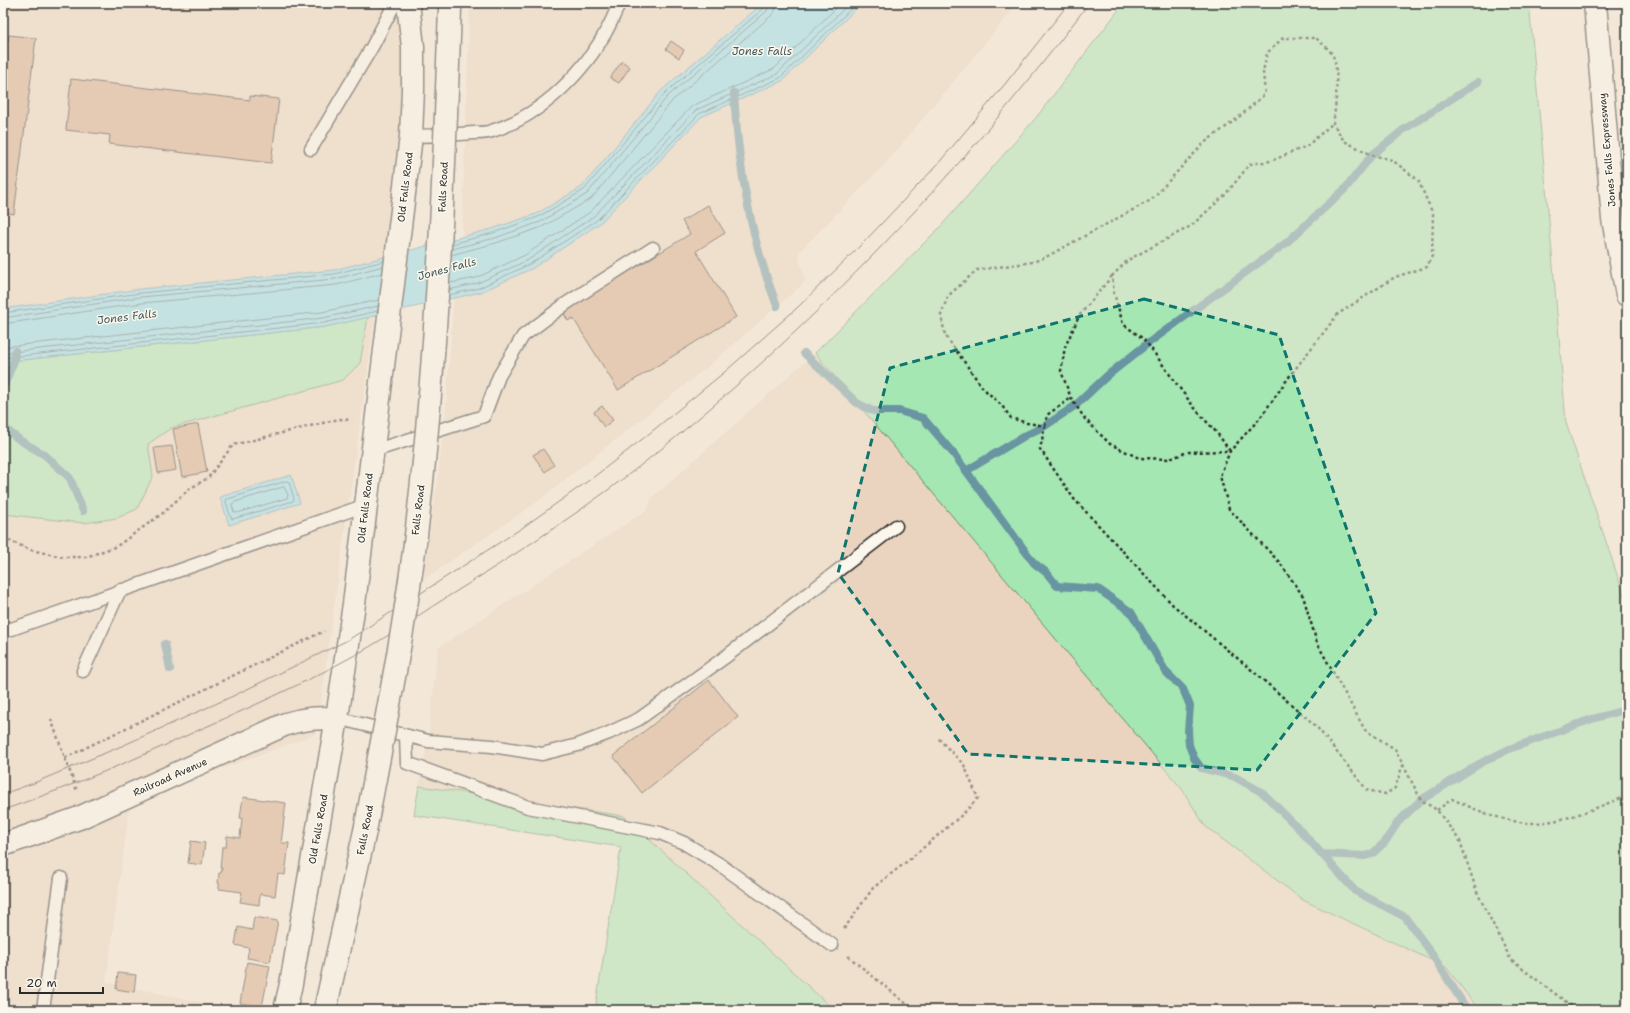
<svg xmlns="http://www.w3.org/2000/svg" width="1630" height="1013" font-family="'Shantell Sans',sans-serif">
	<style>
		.built { fill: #ead4bf }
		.green { fill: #a4e7b2; stroke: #68896e }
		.water { fill: #8fdbef; stroke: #6795a1 }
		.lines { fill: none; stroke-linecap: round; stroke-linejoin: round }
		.shore { stroke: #537179; stroke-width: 1 }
		.stream { stroke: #6795a1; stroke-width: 8 }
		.building { fill: #d5a986; stroke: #2b2b2b }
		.service-casing { stroke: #2b2b2b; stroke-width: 15 }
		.minor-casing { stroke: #2b2b2b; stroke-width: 25 }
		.secondary-casing { stroke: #2b2b2b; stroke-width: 25 }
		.motorway-casing { stroke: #2b2b2b; stroke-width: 25 }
		.path { stroke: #2b2b2b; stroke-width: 2.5; stroke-dasharray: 3 3; stroke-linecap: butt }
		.service { stroke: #fbf7ec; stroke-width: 12 }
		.minor { stroke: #fbf7ec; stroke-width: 22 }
		.secondary { stroke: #fbf7ec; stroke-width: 22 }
		.motorway { stroke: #fbf7ec; stroke-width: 22 }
		.tram { stroke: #2b2b2b; stroke-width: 1 }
		.secondary-bridge-casing { stroke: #2b2b2b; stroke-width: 25; stroke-linecap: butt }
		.secondary-bridge { stroke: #fbf7ec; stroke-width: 22 }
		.marked { fill: none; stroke: #0f766e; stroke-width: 3; stroke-dasharray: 8 5; stroke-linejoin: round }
		.labels { text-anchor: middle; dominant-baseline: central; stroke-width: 3; stroke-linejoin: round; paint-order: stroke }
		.street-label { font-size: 10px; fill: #2b2b2b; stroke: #fbf7ec }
		.water-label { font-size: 11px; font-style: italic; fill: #44575c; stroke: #fbf7ec }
	</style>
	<rect width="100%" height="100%" fill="#f3e7d8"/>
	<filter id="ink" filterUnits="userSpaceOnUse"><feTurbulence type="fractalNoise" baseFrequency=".025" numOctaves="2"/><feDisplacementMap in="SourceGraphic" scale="8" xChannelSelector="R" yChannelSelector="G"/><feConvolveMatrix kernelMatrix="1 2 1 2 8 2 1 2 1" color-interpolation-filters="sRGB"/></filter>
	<g filter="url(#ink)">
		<path class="built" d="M3 3H413L384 257 334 270 140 289 3 309Z
			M470 3H763L662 90 582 187 536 214 492 229 462 237Z
			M862 3H1018L886 163 798 253 805 282 706 368 534 504 424 579 445 424 454 298 481 292 600 223 701 117 782 81Z
			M375 316 316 734 130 802 106 982 237 1010H3V362L325 327Z
			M815 353 1182 789 1206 826 1303 900 1446 967 1479 1010H834L624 816 419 786 428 741 438 648 647 510 652 498Z"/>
		<path class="green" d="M1124 3H1529L1552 253 1566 423 1627 604V1010H1479L1446 967 1303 900 1205 826 1182 789 815 353 941 226 1035 119Z
			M368 317 360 363 343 380 171 428 148 444 153 476 137 509 117 518 84 523 3 514V362L325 327Z
			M419 786 624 816 834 1010H595L621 847 414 815Z"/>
		<path class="water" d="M763 3H862L782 81 701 117 600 223 533 268 481 292 325 327 3 362V309L140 289 334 270 492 229 536 214 582 187 662 90Z
			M291 475 300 503 229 525 220 497Z"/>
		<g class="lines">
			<path class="shore" d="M452 244 493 233 538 217 584 190 665 93 764 8 765 3
				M452 249 495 238 540 222 587 194 668 96 767 11 770 3
				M451 255 496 243 542 227 591 199 673 100 771 16 775 11 776 3
				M450 283 476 278 525 255 590 212 692 106 774 69 841 3
				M449 290 478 283 528 260 594 216 696 110 777 74 850 3
				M449 295 479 288 530 264 597 220 699 114 780 78 857 3
				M3 313 141 293 334 274 384 261
				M3 318 141 297 335 279 383 266
				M3 324 142 303 336 285 382 273
				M3 347 322 312 379 300
				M3 353 323 318 378 306
				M3 358 324 323 378 311
				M287 481 289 482 294 499 293 501 233 519 231 518 226 502V500Z
				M284 487 288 495 287 498 237 513 234 512 232 505 233 503Z"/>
			<path class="stream" d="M734 93C738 164 751 240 777 306
				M804 353 857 403 873 411H899L923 418 953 453 1034 563 1047 573 1057 586 1098 589 1131 612 1166 672 1183 689 1190 706 1188 731 1189 745 1194 758 1201 768 1235 777 1263 793 1303 833 1355 891 1405 917 1430 951 1464 1005 1469 1010
				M3 388 14 361 15 351
				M3 427 21 441 45 455 70 478 83 511
				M966 471 1026 435 1045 426 1076 405 1108 375 1147 344 1286 243 1345 189 1372 155 1403 130 1478 82
				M165 644 170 669
				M1321 854 1365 856 1372 854 1385 842 1398 822 1421 800 1479 764 1509 749 1592 719 1621 711"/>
		</g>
		<path class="building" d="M9 35 36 38 14 214 3 212V40L8 41Z
			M671 41 684 50 679 58 666 49Z
			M622 61 630 67 619 83 610 78Z
			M71 79 250 100V96L279 99 271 163 109 144 110 135 66 130Z
			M708 205 725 233 696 251 736 317 618 390 573 318 568 321 563 312 690 234 682 221Z
			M602 406 613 420 604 427 594 412Z
			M198 424 207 472 182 477 173 429Z
			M172 446 176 470 158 473 154 448Z
			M543 449 554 465 545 472 533 455Z
			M709 680 738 717 642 793 613 756Z
			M243 797 286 803 281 843H289L285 875 278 874 275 896 260 894 259 905 240 902 242 892 219 889V883H218L219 873H221L222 868H220L222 847H226L227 836 240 838 242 818H240Z
			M191 841 205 843 202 865 188 863Z
			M254 917 278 921 270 962 247 958 249 948 235 945 238 927 252 930Z
			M247 962 270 966 262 1007 240 1003Z
			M118 973 136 975 134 992 116 989Z"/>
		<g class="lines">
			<defs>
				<path id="service" d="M411 136C432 136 453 135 474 133 480 133 487 133 492 131 549 113 599 58 619 3
					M311 149 372 47 395 3
					M373 451 484 416 499 376 523 336 567 303 653 248
					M3 632 366 505
					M83 671 120 590
					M337 718 428 741 492 746 542 754 578 745 609 733 639 719 724 658 896 526
					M406 736 407 763 528 807 660 833 684 843 719 864 832 945
					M43 1010 61 878"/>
				<path id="minor" d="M3 845 79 818 286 724C304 718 318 718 337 718
					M285 1010 291 984 337 718 354 604 398 243 411 136 413 89V47L408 3"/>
				<path id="secondary" d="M325 1010 365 831"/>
				<path id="motorway" d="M1595 3 1613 219 1627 295"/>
			</defs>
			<use href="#service" class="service-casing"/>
			<use href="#minor" class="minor-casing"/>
			<use href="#secondary" class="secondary-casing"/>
			<use href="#motorway" class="motorway-casing"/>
			<path class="path" d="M1112 276 1079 316 1065 347 1061 371 1071 398 1085 419 1110 444 1139 458 1170 459 1187 452 1230 451
				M1045 426 1047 415 1071 398
				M1230 451 1217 433 1197 411 1178 386 1150 347 1142 338 1123 324 1114 293 1112 276 1128 260 1191 226 1225 195 1250 164 1271 161 1307 146 1333 123
				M3 538 31 550 63 557H86L117 546 163 513 189 489 208 478 233 445 339 419 351 420
				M51 719 77 791
				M65 758 324 631
				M1403 764 1395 788 1386 794 1367 790 1316 726 1254 672 1173 605 1074 499 1040 449 1045 426 1027 423 1011 418 1002 406 983 388 945 335 941 315 948 296 977 270 1033 262 1046 257 1151 200 1204 143 1238 118 1265 94 1263 72 1267 53 1283 38H1316C1321 43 1330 49 1333 56 1339 67 1336 110 1333 123L1344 141 1372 155 1392 160 1418 180 1433 214 1432 256 1427 267 1395 277 1338 314 1289 377 1260 418 1230 451 1220 476 1229 509 1280 563 1303 596 1317 643 1365 730 1395 749 1421 800 1437 810 1460 841 1477 892 1511 960 1570 1005 1582 1010
				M1437 810 1452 799C1476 810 1506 823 1532 823 1564 823 1597 807 1627 796
				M844 929 873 888 910 859 963 814 978 798 964 765 937 737
				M848 956 914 1010"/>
			<use href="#service" class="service"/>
			<use href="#minor" class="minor"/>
			<use href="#secondary" class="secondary"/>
			<use href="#motorway" class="motorway"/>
			<path class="tram" d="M3 794 34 783 124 745 233 696 348 640 522 528 595 476 645 437 727 370 798 307 864 242 937 165 1005 84 1069 3
				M3 810C70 787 136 759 201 729 249 708 298 686 344 661 379 643 411 620 444 599 518 553 592 505 660 450 773 359 876 257 972 148 1012 101 1052 53 1089 3"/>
			<defs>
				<path id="secondary-bridge" d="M365 831C384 730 405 629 417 527 437 355 444 181 450 8"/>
			</defs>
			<use href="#secondary-bridge" class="secondary-bridge-casing"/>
			<use href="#secondary-bridge" class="secondary-bridge"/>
		</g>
	</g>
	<path d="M0 0H1630V1013H0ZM1144 299 1279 335 1376 613 1257 770 968 754 838 573 890 368Z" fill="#f3e7d8" fill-opacity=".55" fill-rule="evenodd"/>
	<path class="marked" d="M1144 299 1279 335 1376 613 1257 770 968 754 838 573 890 368Z"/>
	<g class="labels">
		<g class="street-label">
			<text transform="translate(1607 150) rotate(-95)">Jones Falls Expressway</text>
			<text transform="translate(405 187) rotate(-83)">Old Falls Road</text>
			<text transform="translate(443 187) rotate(-87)">Falls Road</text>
			<text transform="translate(365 508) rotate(-83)">Old Falls Road</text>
			<text transform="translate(418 510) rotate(-83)">Falls Road</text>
			<text transform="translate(170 777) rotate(-24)">Railroad Avenue</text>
			<text transform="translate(318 829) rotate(-80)">Old Falls Road</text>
			<text transform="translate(365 830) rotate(-79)">Falls Road</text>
		</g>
		<g class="water-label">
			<text x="762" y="51">Jones Falls</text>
			<text transform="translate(447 269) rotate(-15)">Jones Falls</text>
			<text transform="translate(127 317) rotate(-7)">Jones Falls</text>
		</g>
	</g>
	<rect width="1630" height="1013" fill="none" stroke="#fbf7ec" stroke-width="16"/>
	<rect x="8" y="8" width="1614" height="997" fill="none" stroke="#2b2b2b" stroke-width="1.5" filter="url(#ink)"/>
	<path d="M20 987v6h83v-6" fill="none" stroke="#2b2b2b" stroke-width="2"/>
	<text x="26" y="987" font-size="12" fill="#2b2b2b" stroke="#fbf7ec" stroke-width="3" paint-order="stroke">20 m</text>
</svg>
